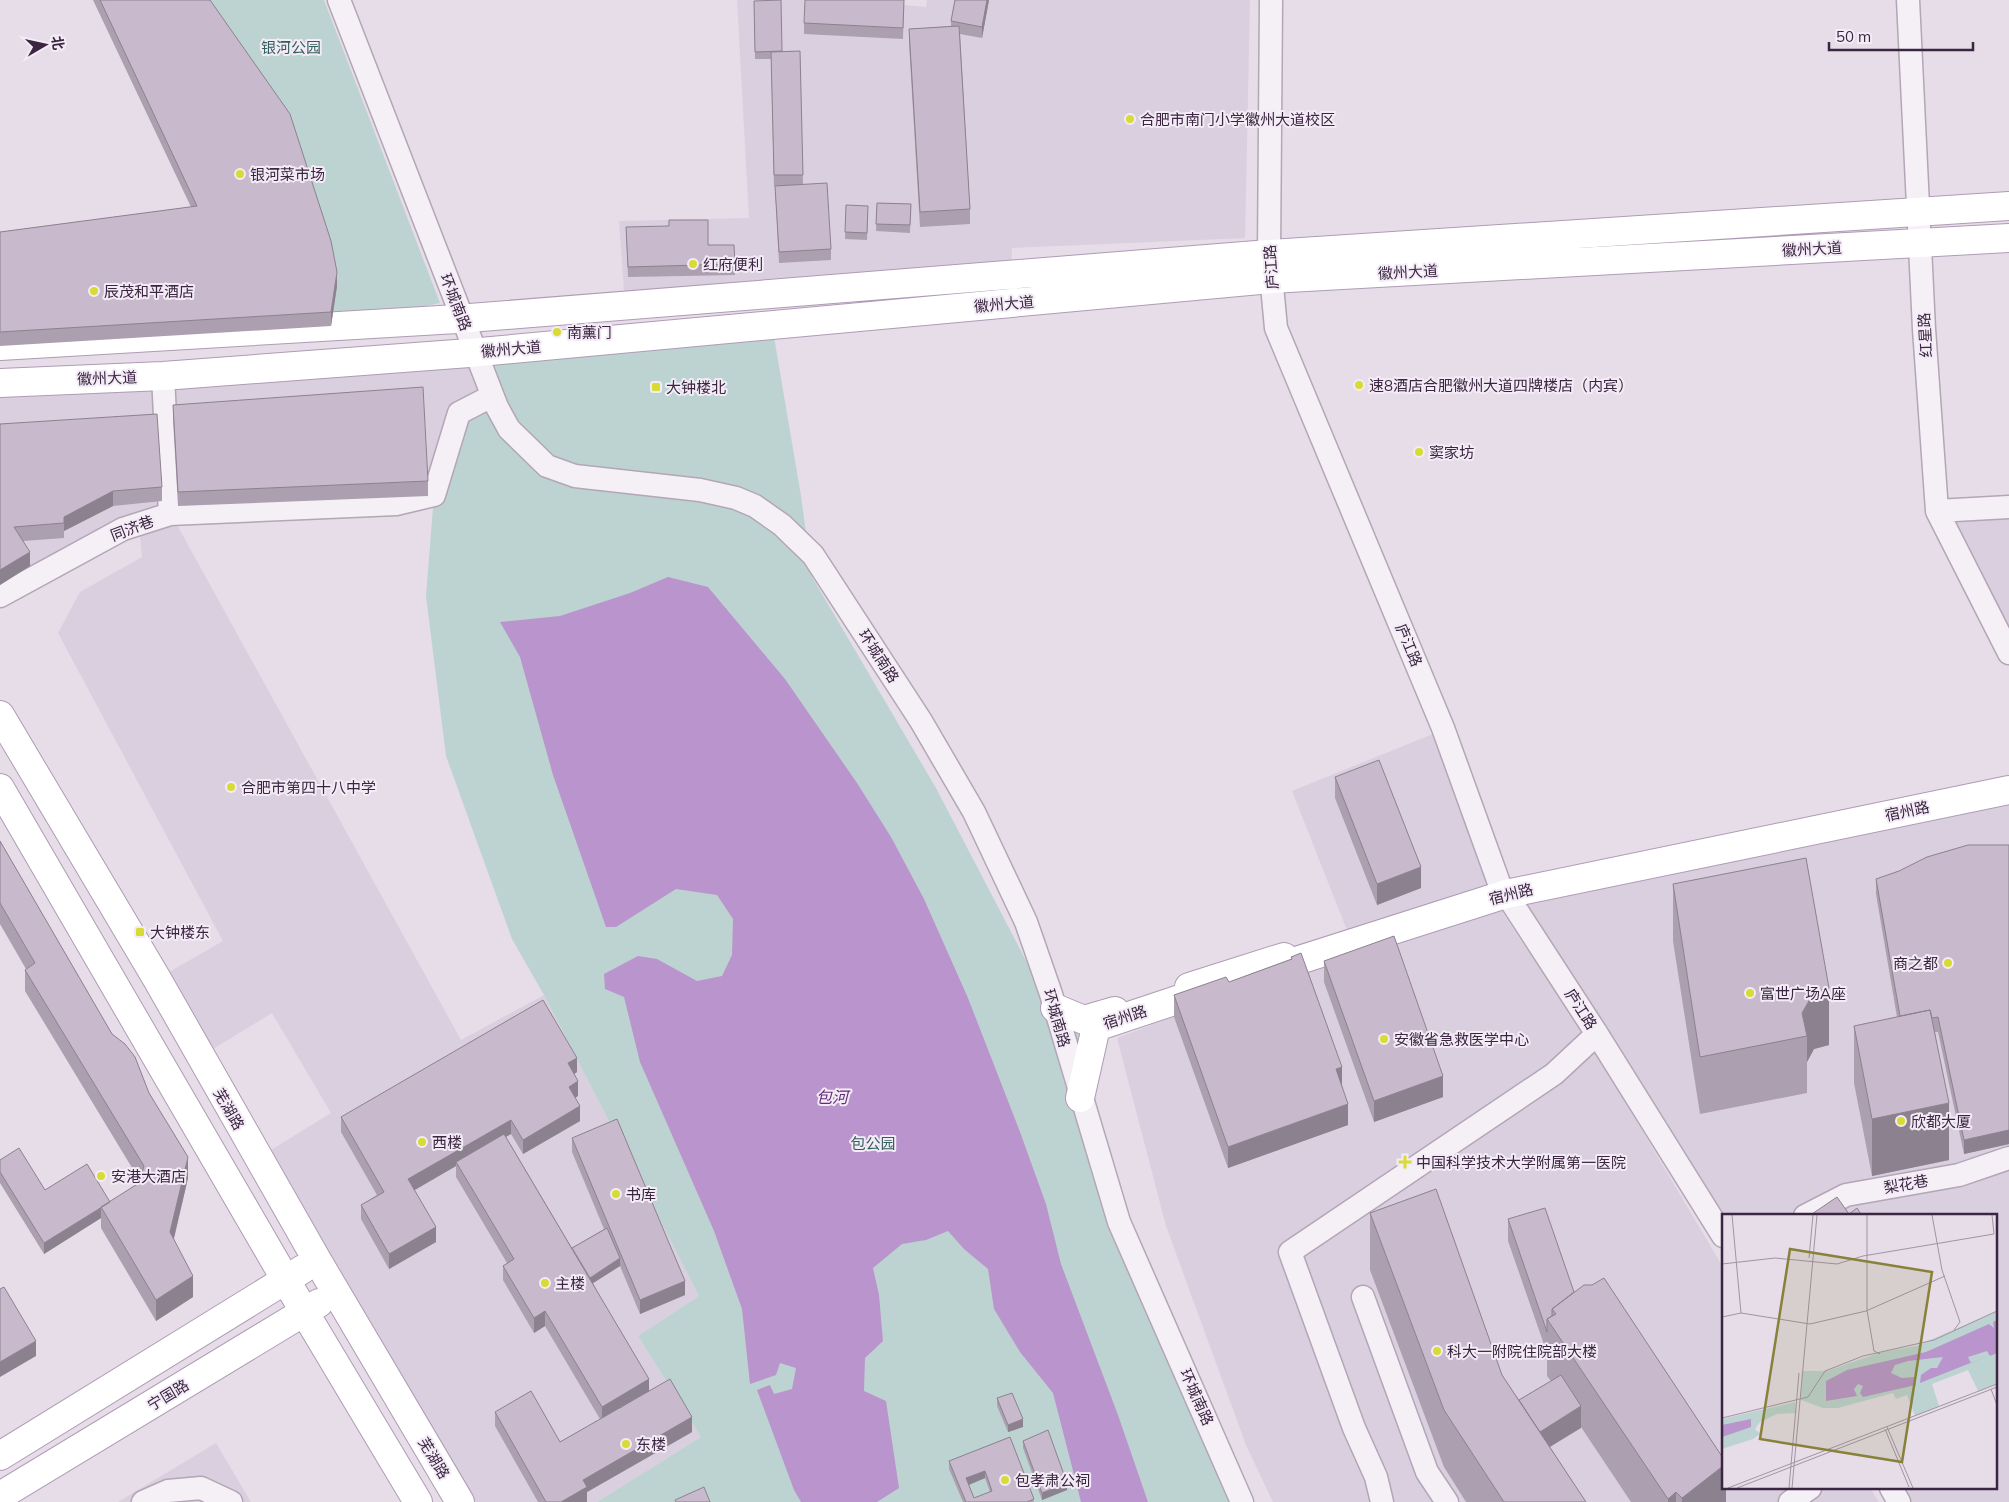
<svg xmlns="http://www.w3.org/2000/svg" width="2009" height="1502" font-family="Mulish,'Noto Sans SC',sans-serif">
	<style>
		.built { fill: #dacfde }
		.green { fill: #bdd3d1 }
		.water { fill: #ba94cc }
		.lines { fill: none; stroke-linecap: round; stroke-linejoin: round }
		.minor-casing { stroke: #b3a6b6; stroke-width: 25 }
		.major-casing { stroke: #af9bb5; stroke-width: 30 }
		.minor { stroke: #f5f0f6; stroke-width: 22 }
		.major { stroke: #fff; stroke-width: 28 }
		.wall { fill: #ac9faf; fill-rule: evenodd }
		.shaded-wall { fill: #8c828f }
		.building { fill: #c8b9cc; stroke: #8c828f; fill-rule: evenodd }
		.poi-dot { fill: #d7db34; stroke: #f3ecf6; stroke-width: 2 }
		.labels { text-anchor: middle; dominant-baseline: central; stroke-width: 4; stroke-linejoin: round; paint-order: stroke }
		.park-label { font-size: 15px; fill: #315d5c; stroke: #f3ecf6 }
		.poi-label { font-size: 15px; fill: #3b2540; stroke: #f3ecf6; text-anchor: start }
		.street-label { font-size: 15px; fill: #3b2540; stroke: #f3ecf6 }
		.water-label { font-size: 16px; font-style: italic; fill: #632b78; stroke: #f3ecf6 }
		.inset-road { fill: none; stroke: #a293a5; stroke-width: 1 }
		.view { fill: #89803a; fill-opacity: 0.15; stroke: #89803a; stroke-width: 2.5 }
		.inset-edge { fill: none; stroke: #3b2540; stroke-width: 2.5 }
	</style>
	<rect width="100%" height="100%" fill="#e6dde8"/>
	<path class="built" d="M737 0H852L926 7 927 0H1250L1245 238 1012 248 1011 274 625 305 619 221 749 218Z
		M469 353 488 398 434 495 171 514 461 1040 544 995 699 1296 638 1336 701 1437 597 1502H460L258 1158 331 1113 272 1013 200 1057 157 979 223 941 58 633 80 592 142 557 139 524 0 596V383Z
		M2009 507V653L1937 511Z
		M1433 734 1487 880 1504 915 1592 1046 1723 1267V1488H1870L1879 1502H1273L1246 1445 1166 1226 1117 1038 1354 948 1292 791Z
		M2009 790V1502H1899L1891 1488H1995V1216H1723L1506 894Z
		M216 1443 251 1502H118Z"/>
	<path class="green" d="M200 0H324L440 303 331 326Z
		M772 325 801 496 812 577 936 788 1047 1001 1084 1020 1094 1101 1128 1233 1242 1502H597L701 1437 638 1336 699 1296 544 995 512 939 446 756 426 596 434 495 459 413 488 398 469 353Z"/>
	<path class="water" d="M668 577 708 587 785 679 857 783 891 837 924 899 968 998 1020 1132 1046 1204 1061 1264 1118 1415 1148 1502H1081L1053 1393 1020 1352 994 1309 988 1269 964 1249 948 1231 926 1240 902 1244 873 1268 879 1295 883 1341 865 1358 864 1391 886 1401 899 1488 877 1502H801L794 1490 757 1390 770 1385 774 1394 792 1389 796 1368 780 1363 776 1375 750 1384 742 1309 714 1231 640 1062 624 997 605 989 604 974 638 956 657 959 697 981 722 976 732 955 733 919 717 895 676 889 616 927H606L553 775 520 657 500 622 560 616 630 593Z"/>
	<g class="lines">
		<defs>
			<path id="minor" d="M339 0 497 407 509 429 547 466 575 476 700 490 736 498 755 506 782 525 813 555 921 721 974 812 1026 922 1051 994 1119 1222 1242 1502
				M1271 0 1269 254 1276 328 1443 728 1499 883 1597 1034 1723 1236
				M1908 0 1924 329 1937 511 2009 653
				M1937 511 2009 507
				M170 514 396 504 434 495 459 413 488 398
				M0 596 123 529 170 514 163 376
				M1805 1216 1846 1195 1959 1175 2009 1158
				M1363 1297 1427 1472 1447 1502
				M1891 1488 1899 1502
				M143 1502 168 1491 201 1488 231 1502
				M1382 1502 1376 1477 1354 1428 1290 1252 1554 1074 1597 1034
				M1790 1502 1810 1488"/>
			<path id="major" d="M0 346 457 319 1269 254 2009 206
				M0 383 163 376 469 353 1271 279 2009 238
				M0 715 157 979 317 1260 460 1502
				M0 788 305 1313 418 1502
				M1268 970 1506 894 2009 790
				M1189 987 1284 957
				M1055 1008 1084 1020 1115 1011
				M1080 1098 1096 1027 1210 989
				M0 1456 303 1269
				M0 1496 319 1303"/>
		</defs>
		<use href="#minor" class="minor-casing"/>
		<use href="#major" class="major-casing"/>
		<use href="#minor" class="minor"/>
		<use href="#major" class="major"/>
	</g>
	<path class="wall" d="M93 0H210L337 286 331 326 0 346V232L191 207Z
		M904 0 903 39 804 34V23Z
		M955 0H989L982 38 960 34 970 209V224L920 227 909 43V29L951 26V21Z
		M754 1 782 51H800L803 184 831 249V260L779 263 775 186H774L771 59H755Z
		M877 203 911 204 910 233 876 231Z
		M846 205 868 213 867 240 845 239Z
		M626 227 708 245H734L735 275 628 277Z
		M173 405 428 481V496L178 506 173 419Z
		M0 424 162 487V501L113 506 64 531V538L23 541 30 566 0 585Z
		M1335 777 1421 888 1377 905 1335 798Z
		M0 841 112 1034 149 1093 188 1178 174 1239 193 1297 156 1321 101 1228V1218L44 1254 0 1183V1160L45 1190 110 1202 139 1183 140 1181 25 991V970L26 969 0 924Z
		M2009 845V1144L1964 1154 1938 1032H1935L1949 1160 1872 1176 1854 1083V1026L1897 1017 1876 894V879Z
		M1673 884 1829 1045 1814 1049 1807 1062V1093L1700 1114 1673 941Z
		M1291 957 1342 1085 1348 1125 1228 1168 1174 1017V995L1229 982 1291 959Z
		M1324 961 1443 1097 1374 1122 1324 982Z
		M577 1072 574 1074 578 1096 575 1098 580 1121 523 1154 511 1134 506 1137 572 1248 604 1229 572 1152V1138L685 1295 640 1314 620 1266 593 1283 649 1391 692 1432 587 1492V1502H538L495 1426V1412L560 1442 600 1419 545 1326 534 1333 503 1280V1266L507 1263 456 1177V1166L414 1190 436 1242 389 1269 361 1219V1205L377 1195 341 1132V1117Z
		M1370 1213 1502 1375 1519 1400 1551 1381 1547 1376V1353L1508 1241V1219L1574 1292 1726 1488V1502H1631L1581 1427 1550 1447 1586 1502H1466L1444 1467 1370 1270Z
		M997 1398 1023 1427 1008 1432 997 1406Z
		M1010 1437 1034 1502H963L949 1469V1461ZM985 1478 990 1492 974 1498 969 1485Z
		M1023 1441 1067 1490 1042 1500 1023 1448Z"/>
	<path class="shaded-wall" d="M987 0H989L982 38V27Z
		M337 272V286L331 326V312Z
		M113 491V506L64 531V517Z
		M30 552V566L0 585V570Z
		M1421 867V888L1377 905V884Z
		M1829 988V1045L1814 1049 1807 1062V1036L1802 1013 1814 992Z
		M577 1058V1072L568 1078V1063Z
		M1342 1067V1088L1336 1069Z
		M1443 1076V1097L1374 1122V1101Z
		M578 1081V1096L569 1101V1087Z
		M1949 1103V1160L1872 1176V1119Z
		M1348 1104V1125L1228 1168V1147Z
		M580 1106V1121L523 1154V1140Z
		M511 1120V1134L472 1157 456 1162V1166L408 1194V1179Z
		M2009 1130V1144L1964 1154V1140Z
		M188 1157V1178L170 1254V1232Z
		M101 1208V1218L44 1254V1243Z
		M436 1227V1242L389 1269V1254Z
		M620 1258V1266L587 1287V1280Z
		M193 1276V1297L156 1321V1300Z
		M685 1281V1295L640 1314V1300Z
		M545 1311V1326L534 1333V1318Z
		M36 1341V1356L0 1377V1362Z
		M649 1379V1393L602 1421V1407Z
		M1581 1406V1428L1523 1463V1442Z
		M692 1417V1432L587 1492V1502H561L583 1480Z
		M1023 1419V1427L1008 1432V1425Z
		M1723 1466V1488H1726V1502H1682V1498Z
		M985 1471V1478L966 1486V1478Z
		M1067 1483V1490L1042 1500V1493Z
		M1676 1492V1502H1668V1499Z"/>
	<path class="building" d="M100 0H210L290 114 331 241 337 272 331 312 0 332V232L197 206Z
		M781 0 782 51 755 52 754 1Z
		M805 0H904L903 28 804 23Z
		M955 0H987L982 27 951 21Z
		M959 26 970 209 920 212 909 29Z
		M800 51 803 175H774L771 52Z
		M827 183 831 249 779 252 775 186Z
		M877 203 911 204 910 225 876 224Z
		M846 205 868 206 867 233 845 232Z
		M669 220H708V245H734L735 264 628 267 626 227 669 226Z
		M423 387 428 481 178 492 173 405Z
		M157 414 162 487 113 491 64 517V523L14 527 30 552 0 570V424Z
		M1379 760 1421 867 1377 884 1335 777Z
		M0 841 112 1034 125 1044 135 1057 149 1093 188 1157 170 1232 193 1276 156 1300 101 1207 139 1183 144 1166 25 970 35 963 0 903Z
		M1968 845H2009V1130L1964 1140 1938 1017 1932 1018 1930 1010 1900 1016 1876 879 1899 871 1927 857Z
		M1806 858 1829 988 1814 992 1802 1013 1807 1036 1700 1057 1673 884Z
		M1394 936 1443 1076 1374 1101 1324 961Z
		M1301 953 1342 1067 1336 1069 1348 1104 1228 1147 1174 995 1226 977 1229 982 1292 959 1291 957Z
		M543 1000 577 1058 568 1063 578 1081 569 1087 580 1106 523 1140 511 1120 408 1179 436 1227 389 1254 361 1205 384 1192 341 1117Z
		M1930 1010 1949 1103 1872 1119 1854 1026Z
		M617 1119 685 1281 640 1300 572 1138Z
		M504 1134 649 1379 602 1407 545 1311 534 1318 503 1266 514 1259 456 1162Z
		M19 1148 45 1190 87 1164 110 1202 44 1243 0 1172V1160Z
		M1436 1189 1502 1375 1586 1502H1504L1444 1410 1370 1213Z
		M1837 1197 1849 1214 1857 1208 1862 1216H1813L1812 1214Z
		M1545 1208 1574 1292 1552 1309V1316L1547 1319V1332L1508 1219Z
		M607 1228 620 1258 590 1278 572 1248Z
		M1604 1278 1723 1458V1466L1682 1498 1676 1492 1668 1499 1547 1319 1556 1314 1552 1309 1584 1285H1592Z
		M4 1287 36 1341 0 1362V1289Z
		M1561 1375 1581 1406 1540 1432 1519 1400Z
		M670 1379 692 1417 583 1480 587 1487 561 1502H546L495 1412 531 1391 560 1442Z
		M1012 1393 1023 1419 1008 1425 997 1398Z
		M632 1400 620 1408 619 1407Z
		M1048 1430 1067 1483 1042 1493 1023 1441Z
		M1010 1437 1034 1499 1027 1502H966L949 1461ZM985 1471 992 1491 974 1498 966 1478Z
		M704 1487 710 1502H676L675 1500Z"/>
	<g class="poi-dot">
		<circle cx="1130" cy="119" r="5"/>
		<circle cx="240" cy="174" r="5"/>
		<circle cx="693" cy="264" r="5"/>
		<circle cx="94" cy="291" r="5"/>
		<circle cx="557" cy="332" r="5"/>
		<circle cx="1359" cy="385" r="5"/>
		<rect x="651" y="382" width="10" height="10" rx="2.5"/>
		<circle cx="1419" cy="452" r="5"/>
		<circle cx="231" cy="787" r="5"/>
		<rect x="135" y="927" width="10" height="10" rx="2.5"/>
		<circle cx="1948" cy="963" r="5"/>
		<circle cx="1750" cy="993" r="5"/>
		<circle cx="1384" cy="1039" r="5"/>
		<circle cx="1901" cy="1121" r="5"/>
		<circle cx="422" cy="1142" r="5"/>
		<path d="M1402.5 1154.5h5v5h5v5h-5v5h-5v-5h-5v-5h5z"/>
		<circle cx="101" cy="1176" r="5"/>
		<circle cx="616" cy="1194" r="5"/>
		<circle cx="545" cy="1283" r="5"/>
		<circle cx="1437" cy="1351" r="5"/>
		<circle cx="626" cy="1444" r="5"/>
		<circle cx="1005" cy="1480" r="5"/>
	</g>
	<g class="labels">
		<g class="park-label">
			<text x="291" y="47">银河公园</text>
			<text x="873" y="1143">包公园</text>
		</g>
		<g class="poi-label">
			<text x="1140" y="119">合肥市南门小学徽州大道校区</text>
			<text x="250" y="174">银河菜市场</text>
			<text x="703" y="264">红府便利</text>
			<text x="104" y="291">辰茂和平酒店</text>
			<text x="567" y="332">南薰门</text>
			<text x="1369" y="385">速8酒店合肥徽州大道四牌楼店（内宾）</text>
			<text x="666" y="387">大钟楼北</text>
			<text x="1429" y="452">窦家坊</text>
			<text x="241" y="787">合肥市第四十八中学</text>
			<text x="150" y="932">大钟楼东</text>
			<text x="1938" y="963" text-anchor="end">商之都</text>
			<text x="1760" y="993">富世广场A座</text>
			<text x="1394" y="1039">安徽省急救医学中心</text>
			<text x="1911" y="1121">欣都大厦</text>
			<text x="432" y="1142">西楼</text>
			<text x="1416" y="1162">中国科学技术大学附属第一医院</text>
			<text x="111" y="1176">安港大酒店</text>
			<text x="626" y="1194">书库</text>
			<text x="555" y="1283">主楼</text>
			<text x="1447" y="1351">科大一附院住院部大楼</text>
			<text x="636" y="1444">东楼</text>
			<text x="1015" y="1480">包孝肃公祠</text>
		</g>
		<g class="street-label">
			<text transform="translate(1812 249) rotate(-3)">徽州大道</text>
			<text transform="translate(1271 267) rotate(-94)">庐江路</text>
			<text transform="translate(1408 272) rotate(-3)">徽州大道</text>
			<text transform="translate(456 302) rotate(69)">环城南路</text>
			<text transform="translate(1004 304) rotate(-5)">徽州大道</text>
			<text transform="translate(1925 335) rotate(-93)">红星路</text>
			<text transform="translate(511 349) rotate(-5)">徽州大道</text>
			<text transform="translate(107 378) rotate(-2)">徽州大道</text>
			<text transform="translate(132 528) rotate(-21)">同济巷</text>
			<text transform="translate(1409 645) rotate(67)">庐江路</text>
			<text transform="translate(879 656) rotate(57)">环城南路</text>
			<text transform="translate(1907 811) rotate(-12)">宿州路</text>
			<text transform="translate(1511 894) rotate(-14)">宿州路</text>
			<text transform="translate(1581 1009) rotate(57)">庐江路</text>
			<text transform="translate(1125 1017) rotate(-18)">宿州路</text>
			<text transform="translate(1057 1018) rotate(74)">环城南路</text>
			<text transform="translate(229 1109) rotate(60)">芜湖路</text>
			<text transform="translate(1906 1184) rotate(-10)">梨花巷</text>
			<text transform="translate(168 1395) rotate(-31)">宁国路</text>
			<text transform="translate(1197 1397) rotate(66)">环城南路</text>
			<text transform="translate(434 1458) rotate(59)">芜湖路</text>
		</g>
		<g class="water-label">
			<text x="832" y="1097">包河</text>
		</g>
	</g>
	<g transform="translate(1722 1214)">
		<rect width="275" height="275" fill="#e6dde8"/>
		<path d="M275 97V170L256 177 246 156 210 170 217 192 193 202 185 181 174 185 171 179 116 194H101L79 186 80 157H105L159 138 194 132ZM73 188 74 199 55 200 38 208 33 215 38 220 31 225 0 235V205Z" fill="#bdd3d1"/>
		<path d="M275 106V139L268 142 265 137 246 143 249 149 266 142 198 169 199 161 209 154H215L221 143 186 147 173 151 169 159 180 164 192 163 194 171 141 183 138 179 141 172 136 170 132 175 135 182 104 187V167L125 156 204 138 267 110 272 114 271 108ZM29 205V213L0 223V211Z" fill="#ba94cc"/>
		<path class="inset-road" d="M10 1 19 99M145 1V96L152 137 158 140M210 1 220 56 238 108 232 116M87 44 91 1M0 50 53 44 115 50 141 42 272 20 270 1M0 103 19 99 88 110 144 97 223 62M269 175 275 191M0 204 86 183 103 157 141 142 212 126 275 97M165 213 191 274M163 215 187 273M6 274 275 170M15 274 275 173M67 274 77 159M70 274 95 1"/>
		<path class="view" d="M68 35 210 58 180 248 38 225Z"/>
		<rect width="275" height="275" class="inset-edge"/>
	</g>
	<g transform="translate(45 45) rotate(81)" stroke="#f3ecf6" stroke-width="4" paint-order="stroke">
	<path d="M0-4L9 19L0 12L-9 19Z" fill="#3b2540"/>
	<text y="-8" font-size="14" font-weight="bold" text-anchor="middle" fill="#3b2540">北</text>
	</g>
	<path d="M1829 42v8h144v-8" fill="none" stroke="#3b2540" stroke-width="2.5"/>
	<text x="1836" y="42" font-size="15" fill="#3b2540" stroke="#f3ecf6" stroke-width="4" paint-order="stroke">50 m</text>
</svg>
